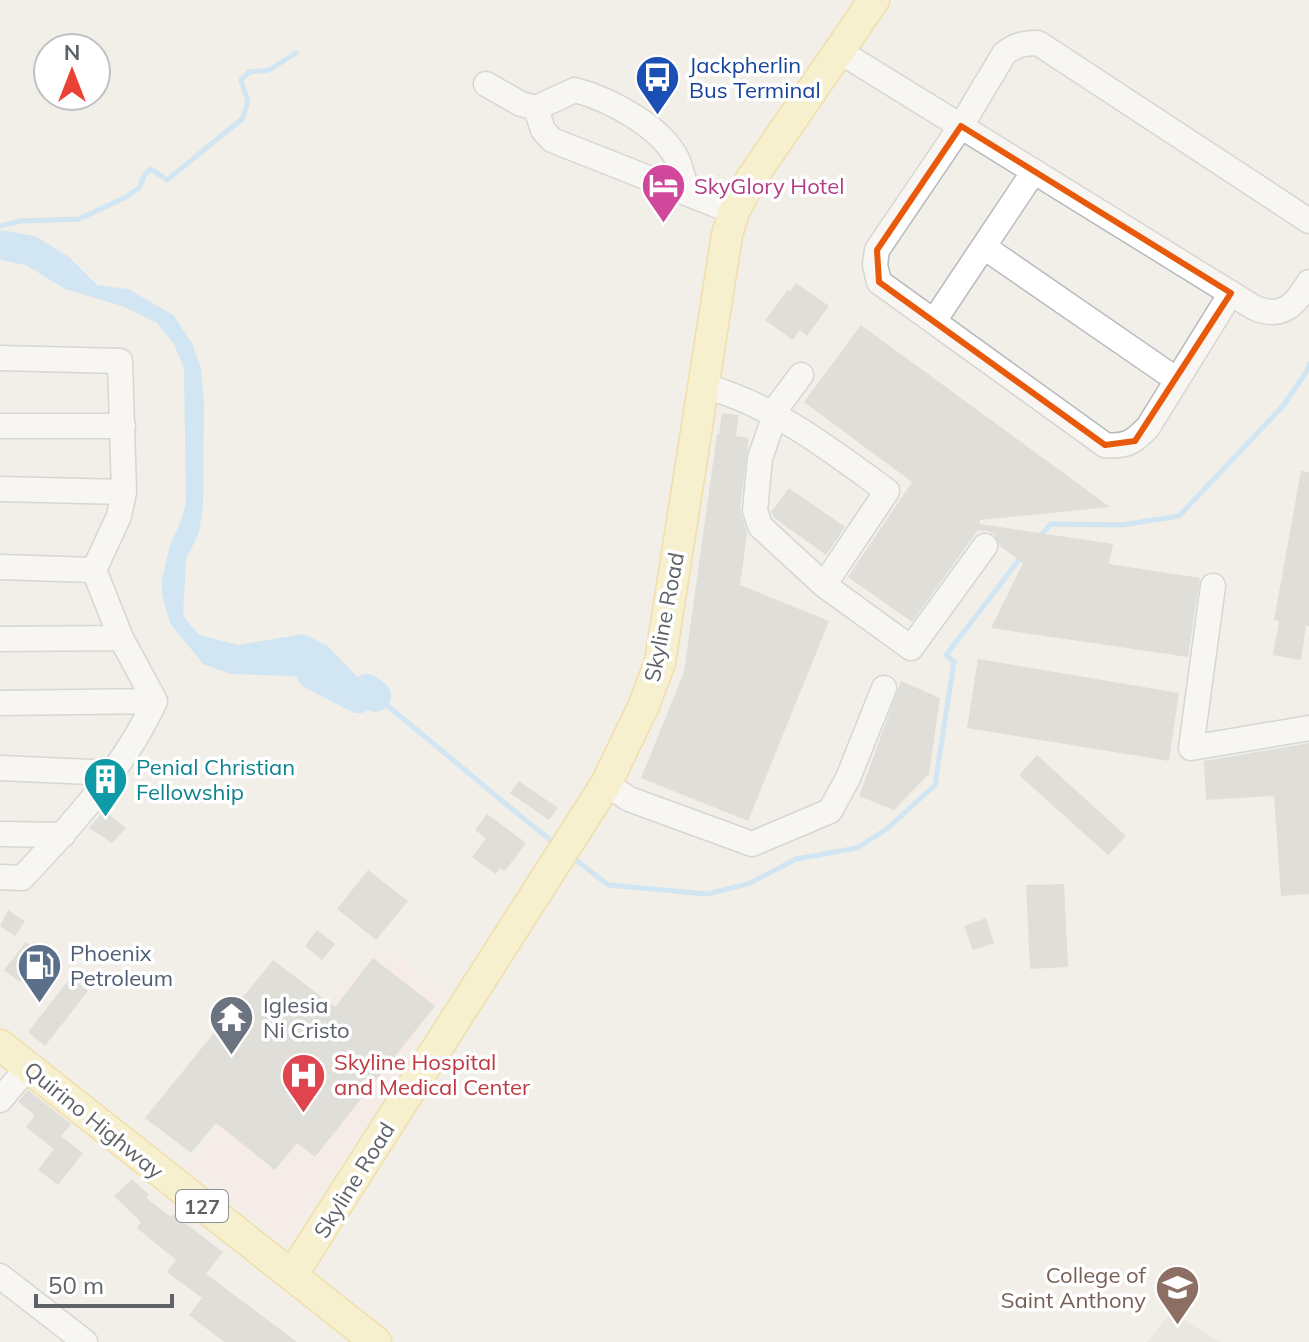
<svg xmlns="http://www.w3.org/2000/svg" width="1309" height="1342" font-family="Mulish,sans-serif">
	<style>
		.education { fill: #e1ded6 }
		.medical { fill: #fce8e6 }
		.water { fill: #aadaff }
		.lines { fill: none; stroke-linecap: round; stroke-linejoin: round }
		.stream { stroke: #aadaff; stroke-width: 5 }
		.river { stroke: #aadaff; stroke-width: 32 }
		.building { fill: #cccac5 }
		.minor-casing { stroke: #b5b8bc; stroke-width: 27 }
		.major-casing { stroke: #f2c960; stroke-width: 33 }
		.minor { stroke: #fff; stroke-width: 24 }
		.major { stroke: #fff2af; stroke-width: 30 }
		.marked { fill: none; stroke: #e8590c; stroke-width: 6; stroke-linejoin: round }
		.labels { text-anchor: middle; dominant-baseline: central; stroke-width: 7; stroke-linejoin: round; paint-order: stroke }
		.shield { fill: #fff; stroke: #8f9295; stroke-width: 2 }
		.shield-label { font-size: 20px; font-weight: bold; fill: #5f6368 }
		.transit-label { font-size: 22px; fill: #164399; stroke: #fff; text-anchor: start }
		.hotel-label { font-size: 22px; fill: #b23c85; stroke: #fff; text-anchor: start }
		.street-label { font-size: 22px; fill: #5f6368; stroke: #fff }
		.culture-label { font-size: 22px; fill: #0d838f; stroke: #fff; text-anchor: start }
		.service-label { font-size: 22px; fill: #4e5e75; stroke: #fff; text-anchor: start }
		.worship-label { font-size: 22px; fill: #5b616d; stroke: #fff; text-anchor: start }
		.health-label { font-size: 22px; fill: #be3a42; stroke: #fff; text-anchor: start }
		.education-label { font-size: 22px; fill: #785e54; stroke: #fff; text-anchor: end }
	</style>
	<rect width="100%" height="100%" fill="#f1efe8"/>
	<path class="education" d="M1171 1312 1220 1342H1147Z"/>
	<path class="medical" d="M382 944 447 992 416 1032 408 1062 286 1243 186 1166Z"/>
	<path class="water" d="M0 230 35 236 69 257 97 285 128 289 173 315 192 343 201 368 204 402 203 506 199 533 186 559 183 616 199 635 238 645 304 634 329 647 375 696 332 689 293 676 231 674 203 664 170 623 162 595V580L170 545 181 521 186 503 184 368 174 344 157 323 122 306 65 289 26 265 0 260Z"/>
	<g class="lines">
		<path class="stream" d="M0 226 20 221 79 219 124 198 139 188 145 174 151 169 167 180 242 119C252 94 246 101 241 80L249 72 269 70 296 53
			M1039 537 1051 524 1122 525 1179 516 1283 406 1307 371 1309 364
			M375 696C437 745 495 797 557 845
			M571 856 608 885 707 894 748 884 796 859 857 848 888 828 935 785 954 662 946 655 1022 556"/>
		<path class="river" d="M312 673 358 697 367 690 375 696"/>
	</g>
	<path class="building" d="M796 283 829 306 807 336 800 330 793 340 765 320 788 290 790 292Z
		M861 325 1110 507 980 520V524L1113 544 1109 564 1200 578 1188 657 991 628 1023 563 1000 546 994 534 987 531 978 530 912 622 848 577 912 482 804 402Z
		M722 413 739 415 736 436 749 438 740 509 747 533 740 585 829 621 748 821 641 778 684 672 717 434H719Z
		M1301 471 1309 472V626H1306L1301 660 1273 655 1279 621 1274 620Z
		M789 488 845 527 826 555 773 517 771 512Z
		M978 659 1179 693 1169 761 967 728Z
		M901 681 940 698 929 774 894 810 859 796Z
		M1309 743V894L1281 896 1274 796 1206 800 1204 761Z
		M1037 755 1126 836 1108 855 1019 775Z
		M519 781 558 808 549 820 510 793Z
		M104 811 126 828 112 843 89 828Z
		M487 814 526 843 505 871 500 868 496 874 472 857 486 838 475 830Z
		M368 870 408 901 376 940 337 909Z
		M1064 884 1068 967 1030 969 1026 885Z
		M8 910 25 921 15 936 0 926Z
		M986 918 994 943 973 950 964 926Z
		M317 930 335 944 322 960 305 946Z
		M26 942 42 954 20 982 4 970Z
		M373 958 435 1006 315 1157 297 1143 275 1170 216 1123 191 1153 145 1118 273 960 335 1007Z
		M71 977 88 991 45 1046 28 1032Z
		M28 1090 71 1124 61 1136 83 1153 58 1185 38 1170 54 1149 26 1127 35 1115 18 1102Z
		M132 1179 149 1195 146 1198 171 1217 173 1214 223 1252 206 1274 297 1342H224L189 1315 202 1298 167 1272 176 1260 137 1228 141 1222 114 1196Z"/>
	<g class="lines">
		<defs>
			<path id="minor" d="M839 51 1253 307C1281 320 1295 306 1309 282
				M486 84 521 104 536 108 575 90C609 99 663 127 678 161 682 171 684 182 687 192
				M536 108 543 130 552 140 734 212
				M984 247 1177 380
				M1231 293 1148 427C1134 442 1126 447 1105 445L879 282 875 265 877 250 961 126 1004 54C1015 45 1023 43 1038 43L1309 221
				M934 321 1034 171
				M0 358 120 361 124 492 119 516 94 570 121 638 155 701C124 768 72 825 22 878L0 877
				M801 375 778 406 760 458 755 510 760 526 824 585 911 648 985 546
				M704 386C772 404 831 450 887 491L824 585
				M0 426H123
				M0 489 124 492
				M0 567 94 570
				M1213 586 1191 748 1309 728
				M0 639 121 638
				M0 703 155 701
				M0 768 113 773
				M606 784 629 799 752 844 830 811 848 778 884 688
				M0 834 63 835
				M0 1100 28 1067
				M0 1276 85 1342"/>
			<path id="major" d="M0 1045 376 1342
				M292 1275 606 784 644 705 660 662 727 235 734 212 751 179 874 0"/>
		</defs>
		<use href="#minor" class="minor-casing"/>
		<use href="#major" class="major-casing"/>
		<use href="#minor" class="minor"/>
		<use href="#major" class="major"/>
	</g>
	<path d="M0 0H1309V1342H0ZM961 126 1231 293 1135 441 1105 445 879 282 877 250Z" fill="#f1efe8" fill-opacity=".55" fill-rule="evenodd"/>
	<path class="marked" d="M961 126 1231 293 1135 441 1105 445 879 282 877 250Z"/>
	<defs>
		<symbol id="bus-pin" viewBox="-11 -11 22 30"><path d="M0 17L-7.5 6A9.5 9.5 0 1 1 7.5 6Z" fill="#1a4fb4" stroke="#fff"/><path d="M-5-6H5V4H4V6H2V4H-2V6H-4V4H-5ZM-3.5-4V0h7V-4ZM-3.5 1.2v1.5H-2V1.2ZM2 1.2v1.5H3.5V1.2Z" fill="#fff"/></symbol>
		<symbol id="hotel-pin" viewBox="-11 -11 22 30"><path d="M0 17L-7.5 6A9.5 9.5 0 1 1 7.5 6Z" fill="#d1479c" stroke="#fff"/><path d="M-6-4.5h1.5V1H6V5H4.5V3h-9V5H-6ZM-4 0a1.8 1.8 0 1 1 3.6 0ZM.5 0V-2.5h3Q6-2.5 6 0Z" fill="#fff"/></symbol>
		<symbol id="building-pin" viewBox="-11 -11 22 30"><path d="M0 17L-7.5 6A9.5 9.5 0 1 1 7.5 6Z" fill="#0f9aa8" stroke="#fff"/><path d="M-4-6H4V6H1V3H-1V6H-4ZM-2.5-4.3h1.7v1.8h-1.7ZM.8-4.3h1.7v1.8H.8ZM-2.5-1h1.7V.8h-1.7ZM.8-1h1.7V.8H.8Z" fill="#fff"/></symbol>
		<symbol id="fuel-pin" viewBox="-11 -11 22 30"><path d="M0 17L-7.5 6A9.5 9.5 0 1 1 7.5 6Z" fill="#5c6f8a" stroke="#fff"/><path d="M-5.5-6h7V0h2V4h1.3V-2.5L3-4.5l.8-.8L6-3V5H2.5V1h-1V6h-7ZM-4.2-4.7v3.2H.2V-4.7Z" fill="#fff"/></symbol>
		<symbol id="temple-pin" viewBox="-11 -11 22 30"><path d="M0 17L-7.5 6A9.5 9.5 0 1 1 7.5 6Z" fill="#6b7280" stroke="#fff"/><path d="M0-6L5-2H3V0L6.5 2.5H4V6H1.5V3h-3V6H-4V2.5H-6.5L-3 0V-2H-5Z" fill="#fff"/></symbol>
		<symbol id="hospital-pin" viewBox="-11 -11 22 30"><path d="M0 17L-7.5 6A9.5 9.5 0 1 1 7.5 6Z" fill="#e0444e" stroke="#fff"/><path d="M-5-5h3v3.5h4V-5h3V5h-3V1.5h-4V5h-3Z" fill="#fff"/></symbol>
		<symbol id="university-pin" viewBox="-11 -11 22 30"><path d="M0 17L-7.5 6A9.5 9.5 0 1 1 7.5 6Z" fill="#8d6e63" stroke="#fff"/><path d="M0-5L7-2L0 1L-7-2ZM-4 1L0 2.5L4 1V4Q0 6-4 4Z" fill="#fff"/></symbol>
	</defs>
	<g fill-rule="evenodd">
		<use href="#bus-pin" x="632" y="52" width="51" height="69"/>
		<use href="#hotel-pin" x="638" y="160" width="51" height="69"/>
		<use href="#building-pin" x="80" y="754" width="51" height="69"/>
		<use href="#fuel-pin" x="14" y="940" width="51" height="69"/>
		<use href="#temple-pin" x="206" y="992" width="51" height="69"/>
		<use href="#hospital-pin" x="278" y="1050" width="51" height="69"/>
		<use href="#university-pin" x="1152" y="1262" width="51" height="69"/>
	</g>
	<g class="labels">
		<rect class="shield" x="176" y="1190" width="52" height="32" rx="6"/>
		<g class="shield-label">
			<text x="202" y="1206">127</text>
		</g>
		<g class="transit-label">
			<text x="689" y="65">Jackpherlin<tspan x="689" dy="25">Bus Terminal</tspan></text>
		</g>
		<g class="hotel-label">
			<text x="694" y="186">SkyGlory Hotel</text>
		</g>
		<g class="street-label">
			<text transform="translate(664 617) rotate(-79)">Skyline Road</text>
			<text transform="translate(94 1120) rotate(39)">Quirino Highway</text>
			<text transform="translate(354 1180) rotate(-58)">Skyline Road</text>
		</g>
		<g class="culture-label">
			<text x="136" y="767">Penial Christian<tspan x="136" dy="25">Fellowship</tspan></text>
		</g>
		<g class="service-label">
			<text x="70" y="953">Phoenix<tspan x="70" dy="25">Petroleum</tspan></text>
		</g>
		<g class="worship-label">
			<text x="263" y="1005">Iglesia<tspan x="263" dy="25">Ni Cristo</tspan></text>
		</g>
		<g class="health-label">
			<text x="334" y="1062">Skyline Hospital<tspan x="334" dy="25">and Medical Center</tspan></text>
		</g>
		<g class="education-label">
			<text x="1146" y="1275">College of<tspan x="1146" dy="25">Saint Anthony</tspan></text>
		</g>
	</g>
	<g transform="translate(72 72)"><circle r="38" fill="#ffffff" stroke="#bfc1c3" stroke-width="2"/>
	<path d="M0-6L14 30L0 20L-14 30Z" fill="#ea4335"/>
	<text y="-12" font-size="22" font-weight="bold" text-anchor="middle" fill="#5f6368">N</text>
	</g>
	<path d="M36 1294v12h136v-12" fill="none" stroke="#5f6368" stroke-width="4"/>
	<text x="48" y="1294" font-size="24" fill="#5f6368" stroke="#ffffff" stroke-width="6" paint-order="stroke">50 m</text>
</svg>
